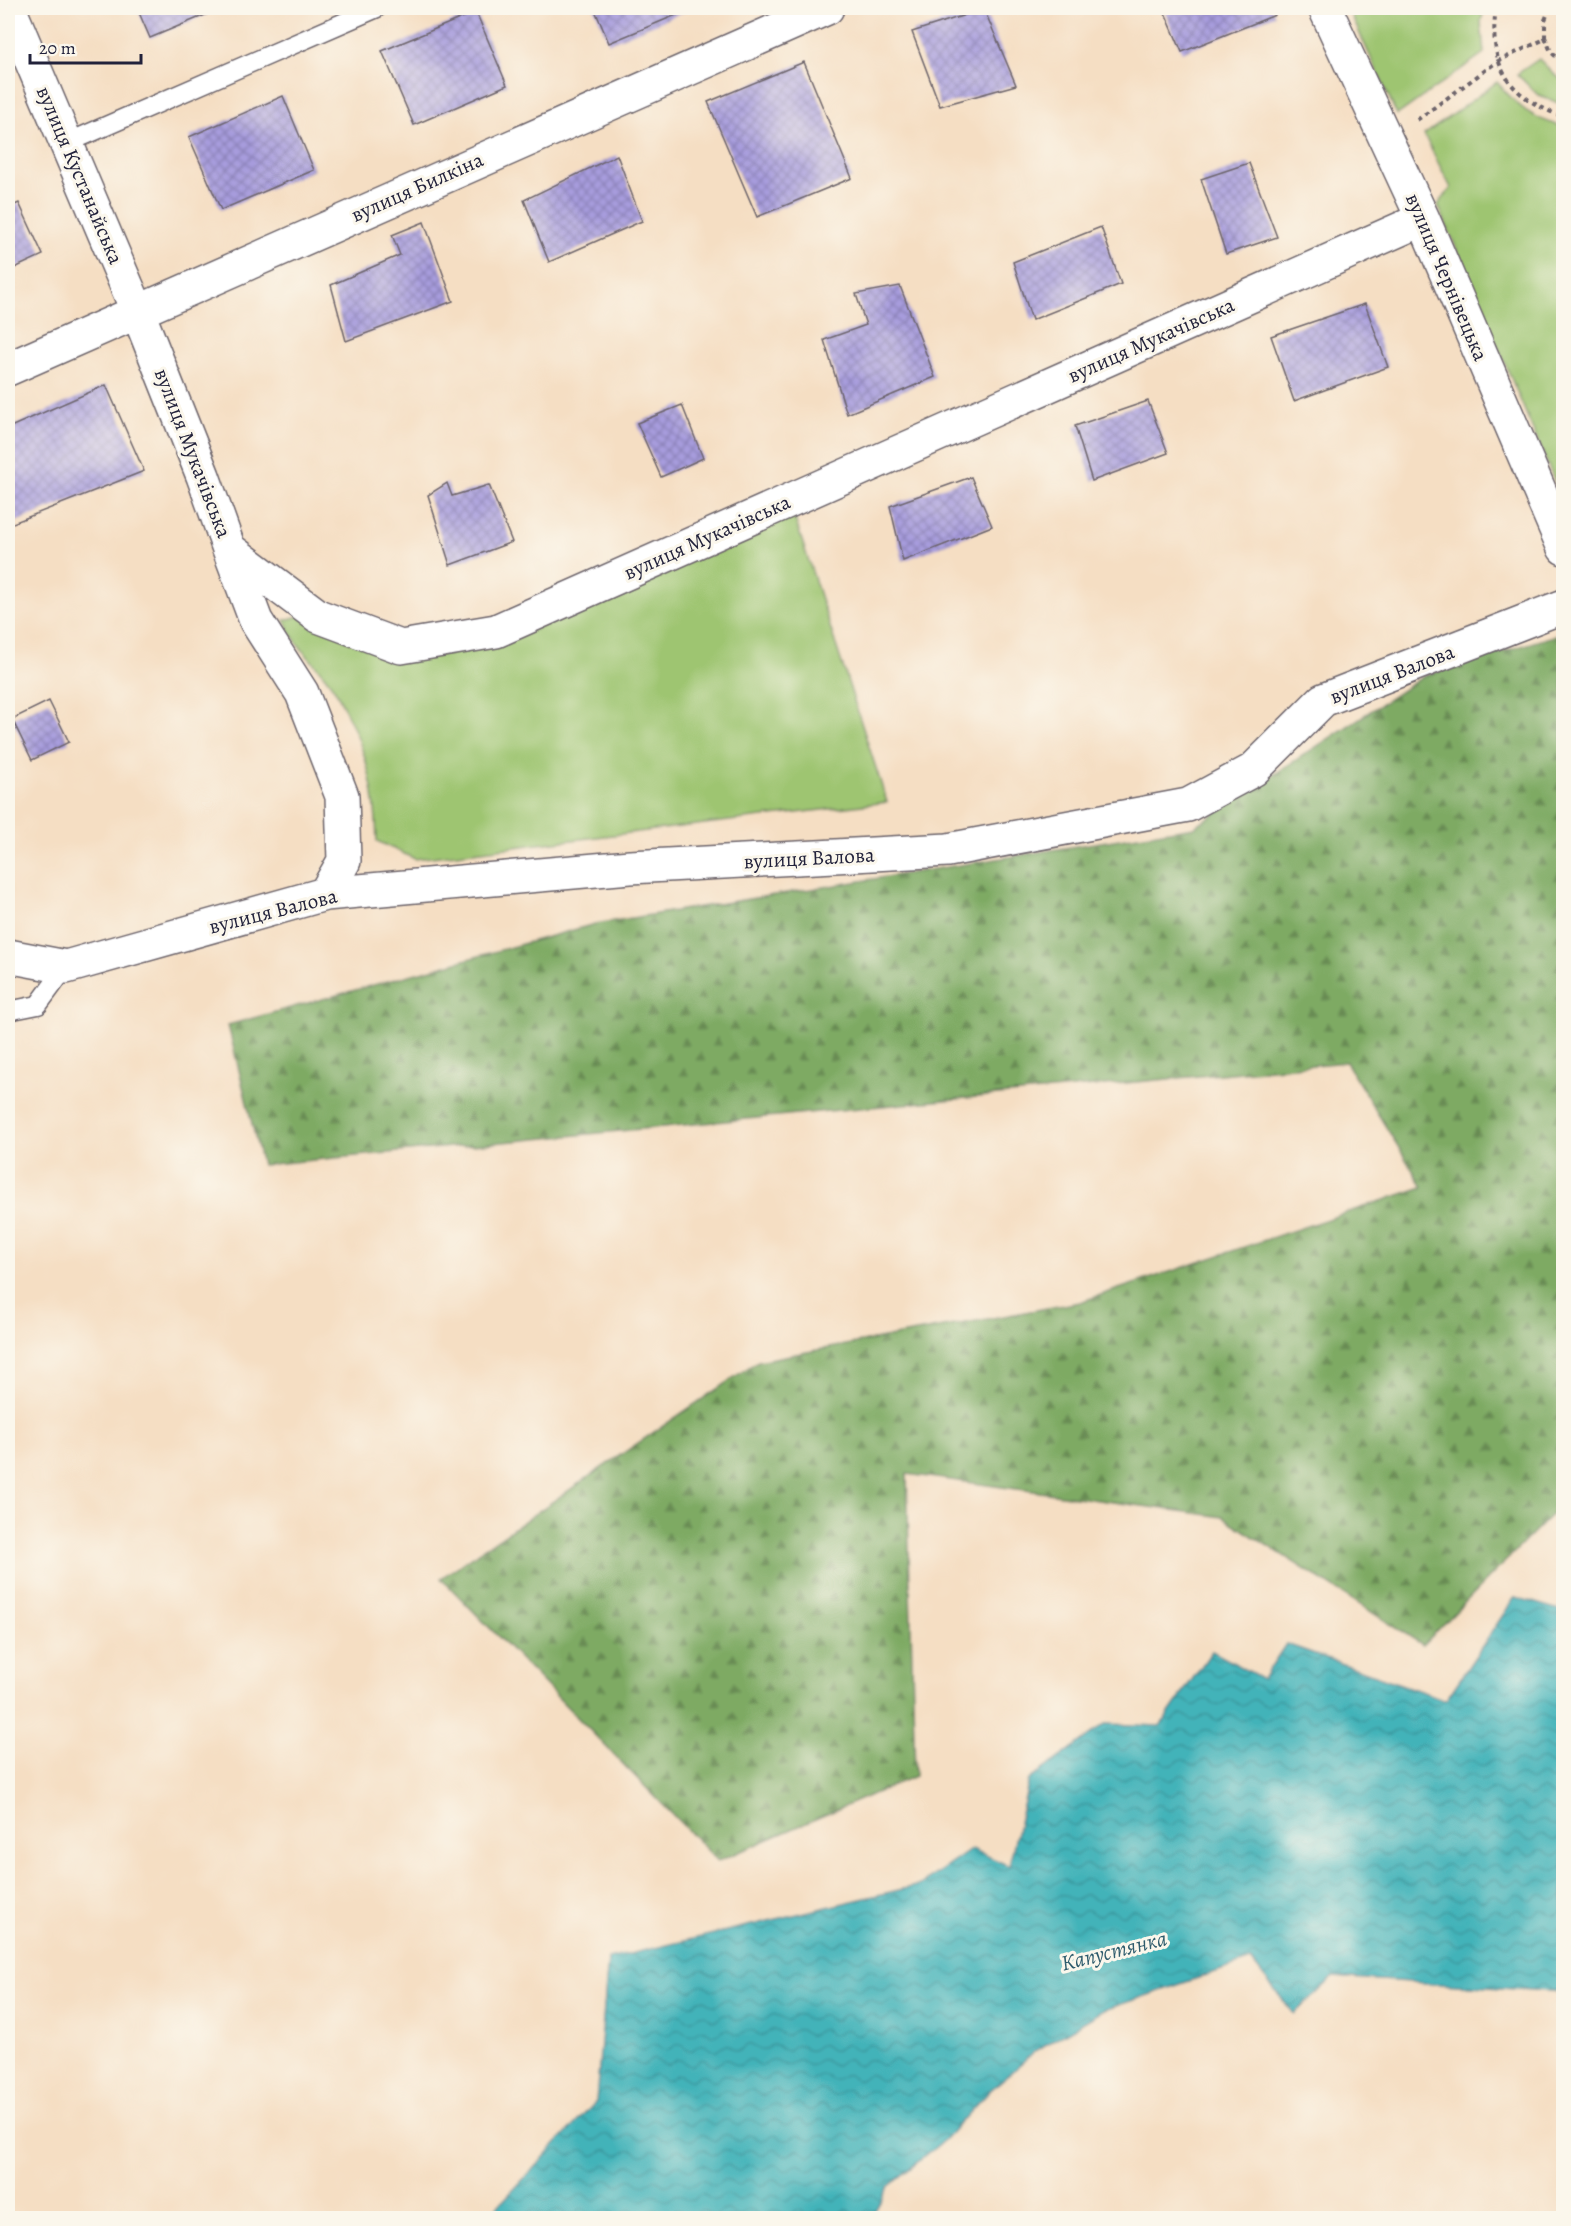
<svg xmlns="http://www.w3.org/2000/svg" width="1571" height="2226" font-family="Alegreya,serif">
	<style>
		.green { fill: #9ec571; stroke: #607456; stroke-width: 1.5 }
		.forest { fill: url(#forest-firs); stroke: #50664f; stroke-width: 1.5 }
		.water { fill: url(#water-waves); stroke: #326a7a; stroke-width: 1.5 }
		.building { fill: url(#building-cross-hatch) }
		.lines { fill: none; stroke-linecap: round; stroke-linejoin: round }
		.lane-casing { stroke: #6c646b; stroke-width: 21 }
		.street-casing { stroke: #6c646b; stroke-width: 36 }
		.path { stroke: #6c646b; stroke-width: 4; stroke-dasharray: 4.5 4.5; stroke-linecap: butt }
		.lane { stroke: #fff; stroke-width: 18 }
		.street { stroke: #fff; stroke-width: 33 }
		.labels { text-anchor: middle; dominant-baseline: central; stroke-width: 6; stroke-linejoin: round; paint-order: stroke }
		.street-label { font-size: 21px; fill: #22223b; stroke: #fbf7ec }
		.water-label { font-size: 22px; font-style: italic; fill: #2f5c6d; stroke: #fbf7ec }
	</style>
	<defs>
		<pattern id="forest-firs" width="22" height="20" patternUnits="userSpaceOnUse" patternTransform="scale(1.5)"><rect width="22" height="20" fill="#7eaa63"/><path d="M5 1l3.5 6h-7zM16 11l3.5 6h-7z" fill="#678a53"/></pattern>
		<pattern id="water-waves" width="16" height="10" patternUnits="userSpaceOnUse" patternTransform="scale(1.5)"><rect width="16" height="10" fill="#43b3b9"/><path d="M0 5q4-4 8 0t8 0" fill="none" stroke="#389198"/></pattern>
		<pattern id="building-cross-hatch" width="8" height="8" patternUnits="userSpaceOnUse" patternTransform="scale(1.5)"><rect width="8" height="8" fill="#a79cdd"/><path d="M0 0l8 8M0 8l8-8" fill="none" stroke="#887fb4"/></pattern>
	</defs>
	<rect width="100%" height="100%" fill="#fbf7ec"/>
	<filter id="ink" filterUnits="userSpaceOnUse"><feTurbulence type="fractalNoise" baseFrequency=".0167" numOctaves="2"/><feDisplacementMap in="SourceGraphic" scale="12" xChannelSelector="R" yChannelSelector="G"/><feConvolveMatrix kernelMatrix="1 2 1 2 8 2 1 2 1" color-interpolation-filters="sRGB"/></filter>
	<filter id="wash" filterUnits="userSpaceOnUse"><feTurbulence type="fractalNoise" baseFrequency=".008" numOctaves="4" result="noise"/><feDisplacementMap in="SourceGraphic" scale="24" xChannelSelector="R" yChannelSelector="G"/><feGaussianBlur stdDeviation="1.35" result="paint"/><feColorMatrix in="noise" values="0 0 0 0 0 0 0 0 0 0 0 0 0 0 0 0 0 1.4 0 .05"/><feComposite in="paint" operator="in"/></filter>
	<g filter="url(#wash)">
		<rect width="100%" height="100%" fill="#f5dec3"/>
		<path class="green" d="M1348 8H1484L1481 22 1484 53 1397 115Z
			M1539 59 1557 77 1563 79V105L1537 94 1517 74Z
			M1497 82C1520 109 1530 117 1563 127V501L1438 205 1451 188 1424 135Z
			M794 516 887 802 415 859 377 841C376 794 368 754 346 712 342 704 338 694 333 687 317 663 294 647 285 620L299 616 399 661Z"/>
		<path class="forest" d="M1563 633V1503L1423 1645 1223 1517 907 1474 915 1776 718 1861 441 1578 758 1361 1080 1302 1423 1187 1346 1062 262 1165 228 1025 595 924 1194 827 1424 676Z"/>
		<path class="water" d="M1515 1597 1563 1611V1992L1334 1977 1294 2014 1251 1960 1104 2010 1036 2050 986 2094 944 2140 888 2187 871 2218H487L596 2102 608 1959 920 1885 972 1849 1009 1866 1029 1780 1105 1724 1160 1726 1212 1651 1263 1679 1286 1644 1446 1700Z"/>
		<g id="blocks">
			<path class="building" d="M137 8H222L150 38Z
				M594 8H693L609 43Z
				M1163 8H1272L1275 15 1182 52Z
				M984 9 1016 85 940 106 912 32Z
				M476 12 507 85 414 125 382 51Z
				M804 62 852 178 757 217 708 102Z
				M283 96 314 170 221 210 189 137Z
				M617 155 642 221 549 262 524 200Z
				M1249 163 1277 237 1226 254 1201 179Z
				M19 203 43 255 8 271V208Z
				M424 222 453 301 346 341 331 285 400 255 392 235Z
				M1101 227 1121 284 1032 320 1013 262Z
				M900 286 935 377 847 414 824 340 866 325 856 294Z
				M1365 304 1388 367 1294 401 1271 336Z
				M106 385 144 471 8 525V428Z
				M1148 401 1168 453 1092 481 1075 426Z
				M682 405 703 458 661 477 637 423Z
				M971 477 992 526 903 561 890 506Z
				M447 483 452 496 489 485 512 542 450 565 428 495Z
				M49 701 69 742 32 760 12 719Z"/>
		</g>
	</g>
	<g filter="url(#ink)">
		<use href="#blocks" fill-opacity="0" stroke="#6c646b" stroke-width="1.5"/>
		<g class="lines">
			<defs>
				<path id="lane" d="M67 143 377 8
					M8 1011 38 1005 66 967"/>
				<path id="street" d="M9 8 137 310 203 476 229 549 318 616 401 647 496 631 1423 219
					M1325 8 1423 219 1564 548
					M8 369 827 8
					M229 549 256 621 302 693 342 796 344 861 325 894
					M8 956 66 967 325 894 630 867 948 850 1188 805 1253 770 1323 700 1564 606"/>
			</defs>
			<use href="#lane" class="lane-casing"/>
			<use href="#street" class="street-casing"/>
			<path class="path" d="M1496 8C1488 66 1508 97 1564 117
				M1542 8 1549 10
				M1545 37 1551 52 1564 64
				M1417 120 1498 61 1545 39V20L1550 8"/>
			<use href="#lane" class="lane"/>
			<use href="#street" class="street"/>
		</g>
	</g>
	<g class="labels">
		<g class="street-label">
			<text transform="translate(80 175) rotate(67)">вулиця Кустанайська</text>
			<text transform="translate(417 187) rotate(-24)">вулиця Билкіна</text>
			<text transform="translate(1447 277) rotate(67)">вулиця Чернівецька</text>
			<text transform="translate(1151 340) rotate(-24)">вулиця Мукачівська</text>
			<text transform="translate(193 453) rotate(69)">вулиця Мукачівська</text>
			<text transform="translate(707 537) rotate(-24)">вулиця Мукачівська</text>
			<text transform="translate(1392 674) rotate(-21)">вулиця Валова</text>
			<text transform="translate(809 858) rotate(-3)">вулиця Валова</text>
			<text transform="translate(273 911) rotate(-14)">вулиця Валова</text>
		</g>
		<g class="water-label">
			<text transform="translate(1114 1951) rotate(-14)">Капустянка</text>
		</g>
	</g>
	<rect width="1571" height="2226" fill="none" stroke="#fbf7ec" stroke-width="30"/>
	<path d="M30 54v9h111v-9" fill="none" stroke="#22223b" stroke-width="3"/>
	<text x="39" y="54" font-size="18" fill="#22223b" stroke="#fbf7ec" stroke-width="4.5" paint-order="stroke">20 m</text>
</svg>
